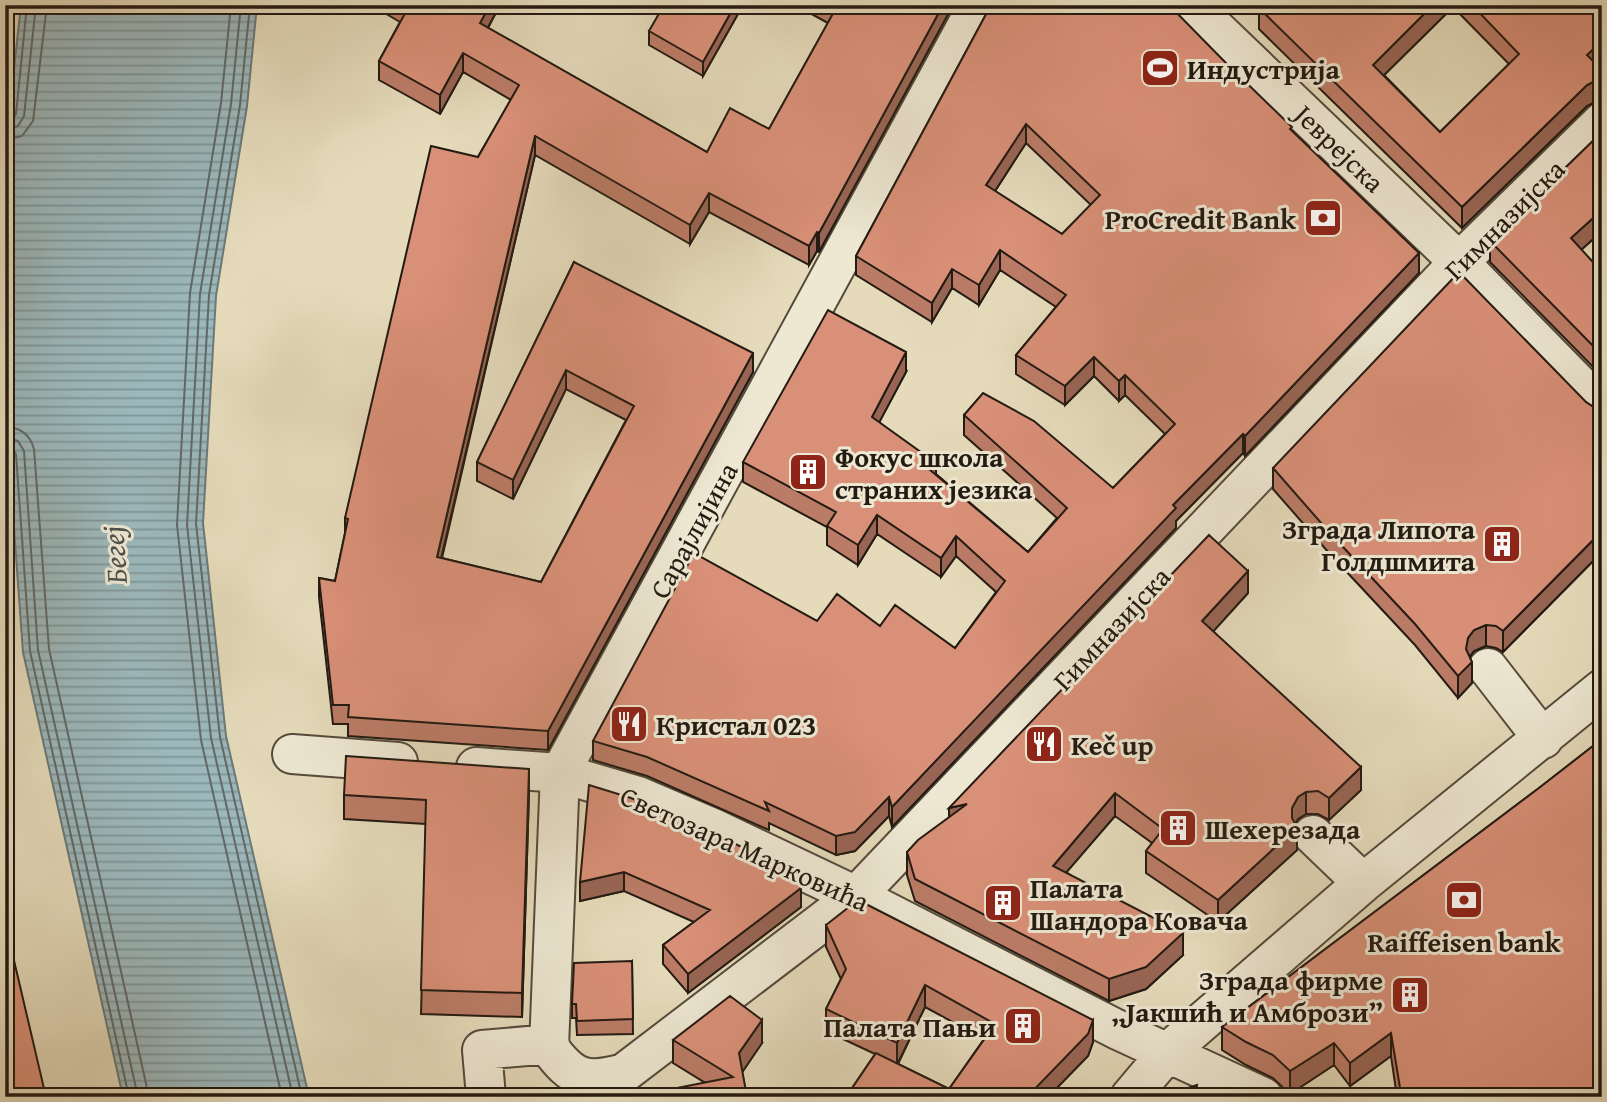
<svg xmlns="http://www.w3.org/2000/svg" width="1607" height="1102" font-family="'Gentium Book Plus',serif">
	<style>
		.water { fill: url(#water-rules); stroke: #6c7978; stroke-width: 2 }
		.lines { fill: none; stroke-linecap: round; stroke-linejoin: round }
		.shore { stroke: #606967; stroke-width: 2 }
		.minor-casing { stroke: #544a3c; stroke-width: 42 }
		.minor { stroke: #eee8d3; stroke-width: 38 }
		.wall { fill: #bb7c67; stroke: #231a12; stroke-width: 2; fill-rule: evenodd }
		.shaded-wall { fill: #986554; stroke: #231a12; stroke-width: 2 }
		.building { fill: #d99078; stroke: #231a12; stroke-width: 2; fill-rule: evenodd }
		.labels { text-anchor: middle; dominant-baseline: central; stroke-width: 6; stroke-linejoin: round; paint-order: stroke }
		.poi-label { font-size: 28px; font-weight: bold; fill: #231a12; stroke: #eee8d3; text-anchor: start }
		.street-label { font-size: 28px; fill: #231a12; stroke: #eee8d3 }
		.water-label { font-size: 30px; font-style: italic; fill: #4d514e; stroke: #eee8d3 }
	</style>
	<defs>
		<pattern id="water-rules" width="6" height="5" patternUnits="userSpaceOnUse" patternTransform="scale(1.75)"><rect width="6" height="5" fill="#9cb8bc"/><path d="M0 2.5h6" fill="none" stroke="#7f9597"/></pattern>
	</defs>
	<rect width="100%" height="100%" fill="#e5dbbb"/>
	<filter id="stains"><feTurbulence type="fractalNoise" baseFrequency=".00286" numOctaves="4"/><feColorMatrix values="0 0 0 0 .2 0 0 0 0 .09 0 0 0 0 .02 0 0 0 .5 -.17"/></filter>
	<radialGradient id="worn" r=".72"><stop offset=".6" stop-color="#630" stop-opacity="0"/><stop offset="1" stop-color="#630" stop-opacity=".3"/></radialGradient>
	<path class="water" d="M21 5H257L247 106 216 296 203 523 226 736 309 1097H123L23 652 5 405V151Z"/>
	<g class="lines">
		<path class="shore" d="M231 5 221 103 190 293 177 525 201 740 282 1097
			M241 5 231 104 200 294 187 525 211 738 293 1097
			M250 5 240 105 209 295 196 524 220 737 302 1097
			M5 121 12 120 16 114 27 5
			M5 129 18 126 24 116 36 5
			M5 140 22 136 33 121 47 5
			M5 427C20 427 30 435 34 449L49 649 149 1097
			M5 437 18 441 24 451 38 650 138 1097
			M5 446 12 448 16 454 30 651 129 1097"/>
		<defs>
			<path id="minor" d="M978 5 560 773 549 1047C572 1079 586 1084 624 1073L856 896 1459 262 1602 122
				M1191 5 1459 262 1602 408
				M1488 668 1543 739
				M292 754 398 762
				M476 767 560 773 638 796 713 828 856 896 1120 1031 1263 1097
				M1313 835 1363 883
				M486 1097 482 1050 550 1044
				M1130 1097 1167 1053 1194 1029 1363 883 1602 689"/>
		</defs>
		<use href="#minor" class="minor-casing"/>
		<use href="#minor" class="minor"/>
	</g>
	<path class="wall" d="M371 5H500L488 28 707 152 769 129 828 23 795 5H953L819 252 817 251 809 265 709 212 690 244 535 155 442 558 541 582 626 420 566 389 513 499 477 481V462L574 262 753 372 548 750 348 736V724H333L319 597V578L335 581 345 533V518L478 157 511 100 463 72 440 114 379 80V61L400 22Z
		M743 5 703 76 649 45V31Z
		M991 5 1292 131 1419 273 1245 456 1243 453 1176 521V528L892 827 889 816 855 851 836 855 769 823V830L647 776 593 760V741L817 621 880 626 955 648 996 592 956 556 941 577 877 534 858 565 827 545V527L743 482V462L906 372 879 422 936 474 1028 552 1057 518 964 435V415L1113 488 1165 434 1125 395 1119 401 1094 376 1065 405 1016 374V355L1056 307 1000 270 979 305 952 288 932 322 856 275V256ZM1026 143 1091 205 1062 234 995 191Z
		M1261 5H1602V62L1598 66 1602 70V101H1597L1587 106 1462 228 1259 29V8ZM1453 7 1509 64 1440 132 1384 75Z
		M1602 132V231L1581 250 1602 272V376L1490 262V241Z
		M1586 402 1595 408H1602V552L1503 652 1496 648 1486 646 1474 651 1470 657 1472 683 1458 698 1415 645 1329 553 1273 489V468Z
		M1248 593 1213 631 1361 790 1329 820 1318 814H1306L1298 819 1295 824 1297 850 1218 922 1146 873V851L1152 843 1115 816 1066 872 1183 955 1146 989 1109 1001 915 901 907 875V852Z
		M1602 739V1097H1397L1391 1056 1350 1086 1334 1065 1290 1094 1273 1078 1246 1065 1222 1050V1027L1539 788Z
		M529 793 522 1017 421 1014 426 824 344 819V795Z
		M704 829 801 907 688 993 663 964V945L694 922 624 891 580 901V882Z
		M826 925 1093 1042 1088 1056 1048 1097H846L875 1054 826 1031V1009L841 979 826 947ZM925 1007 984 1039 949 1089 898 1064Z
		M632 961 633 1034 577 1035 576 1018H572V1004Z
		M673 1040 762 1043 742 1072 747 1097 704 1082 673 1063Z"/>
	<path class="shaded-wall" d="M490 5H500L480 42V23Z
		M735 5H743L703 76V62Z
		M943 5H953L819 252V233Z
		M1433 5H1453V7L1373 86V65Z
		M1602 41V62L1587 76V55Z
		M463 53V72L440 114V95Z
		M1597 80V101L1587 106 1462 228V207L1587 85Z
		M1026 124V143L986 205V185Z
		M535 136V155L437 576V557Z
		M709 193V212L690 244V225Z
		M1602 210V231L1571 259V238Z
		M817 232V251L809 265V246Z
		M1000 250V270L979 305V285Z
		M1419 253V273L1245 456V436Z
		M952 269V288L932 322V303Z
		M906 352V372L872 436V417Z
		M753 353V372L548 750V731Z
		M1094 357V376L1065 405V386Z
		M566 370V389L513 499V480Z
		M1125 375V395L1119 401V381Z
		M1243 434V453L1176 521V528L892 827V807L1173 505Z
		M936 463V482L930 470Z
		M877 515V534L858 565V545Z
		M1602 531V552L1503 652V631Z
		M956 536V556L941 577V558Z
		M1248 571V593L1202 644V621Z
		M1486 625V646L1474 651 1468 659 1472 662V683L1458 698V676L1468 638 1474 630Z
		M1361 767V790L1329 820V798Z
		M529 769V793L522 1017V993Z
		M1306 792V814L1298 819 1292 830V808L1298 797Z
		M1115 793V816L1053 888V866Z
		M889 797V816L855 851 836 855V836Z
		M967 804 949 830V808Z
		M1297 827V850L1218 922V900Z
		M624 872V891L580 901V882Z
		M801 888V907L688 993V974Z
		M1183 933V955L1146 989 1109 1001V979Z
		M925 985V1007L897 1065V1043Z
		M762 1020V1043L739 1077V1053Z
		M1093 1020V1042L1088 1056 1048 1097H1027Z
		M1391 1033V1056L1350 1086V1063Z
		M1334 1043V1065L1290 1094V1071Z"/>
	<path class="building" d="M404 5H490L480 23 707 152 730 108 769 129 836 8 831 5H943L819 233 817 232 809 246 709 193 690 225 535 136 437 557 541 582 634 406 566 370 513 480 477 462 574 262 753 353 548 731 348 717 349 705H333L319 578 335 581 348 519 345 518 431 146 478 157 519 85 463 53 440 95 379 61 408 8Z
		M664 5H735L703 62 649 31Z
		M991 5H1169L1226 63 1292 127 1290 129 1419 253 1245 436 1243 434 1173 505 1176 508 892 807 889 797 855 832 836 836 765 802 769 811 647 757 593 741 694 553 817 621 837 594 880 626 895 605 955 648 1005 581 956 536 941 558 877 515 858 545 827 526 836 512 743 462 828 310 906 352 872 417 936 463 930 470 1028 552 1067 508 964 415 983 393 1034 421 1113 488 1175 424 1125 375 1119 381 1094 357 1065 386 1016 355 1066 295 1000 250 979 285 952 269 932 303 856 256ZM1026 124 1100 195 1062 234 986 185Z
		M1261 5H1433L1373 65 1440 132 1519 54 1472 5H1602V41L1587 55 1602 70V80H1597L1587 85 1462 207 1259 8Z
		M1602 132V210L1571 238 1602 272V355L1490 241Z
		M1459 272 1586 402 1595 408H1602V531L1503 631 1496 626 1486 625 1474 630 1468 638 1466 649 1472 662 1458 676 1415 624 1329 532 1273 468Z
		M1209 535 1248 571 1202 621 1361 767 1329 798 1318 791 1306 792 1298 797 1292 808V818L1297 827 1218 900 1146 851 1163 829 1115 793 1053 866 1183 933 1146 967 1109 979 915 879 907 852 918 840 967 804 949 808Z
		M1602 739V1091L1448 1096 1401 1094 1391 1033 1350 1063 1334 1043 1290 1071 1273 1055 1246 1042 1222 1027 1539 788Z
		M346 756 529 769 522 993 421 990 426 800 344 795Z
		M589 785 631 798 704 829 794 872 801 888 688 974 663 945 710 910 624 872 580 882Z
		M858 900 1093 1020 1088 1034 1027 1097H846L876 1053 949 1089 995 1024 925 985 897 1043 826 1009 846 969 826 925Z
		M5 922 46 1097H5Z
		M632 961 633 1019 577 1021 576 1004H572L574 963Z
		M730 996 762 1020 739 1053 747 1097H631L733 1077 673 1040Z
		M1197 1085 1195 1097H1161Z"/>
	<defs>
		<symbol id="stadium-square" viewBox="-11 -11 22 22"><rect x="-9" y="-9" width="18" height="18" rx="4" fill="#8f2418" stroke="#eee8d3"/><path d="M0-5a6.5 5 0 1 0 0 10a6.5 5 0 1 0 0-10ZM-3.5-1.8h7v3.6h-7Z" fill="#fff"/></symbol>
		<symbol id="bank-square" viewBox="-11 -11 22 22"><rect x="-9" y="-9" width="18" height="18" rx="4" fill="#8f2418" stroke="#eee8d3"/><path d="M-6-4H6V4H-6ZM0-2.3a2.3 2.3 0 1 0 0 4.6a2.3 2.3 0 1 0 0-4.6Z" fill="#fff"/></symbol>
		<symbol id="building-square" viewBox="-11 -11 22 22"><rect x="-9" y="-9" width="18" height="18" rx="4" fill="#8f2418" stroke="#eee8d3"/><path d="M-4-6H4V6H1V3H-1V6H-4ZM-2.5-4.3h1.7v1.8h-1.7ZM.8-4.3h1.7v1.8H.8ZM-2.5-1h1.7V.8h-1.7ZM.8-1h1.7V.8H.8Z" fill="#fff"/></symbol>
		<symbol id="restaurant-square" viewBox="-11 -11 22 22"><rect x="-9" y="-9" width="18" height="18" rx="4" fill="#8f2418" stroke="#eee8d3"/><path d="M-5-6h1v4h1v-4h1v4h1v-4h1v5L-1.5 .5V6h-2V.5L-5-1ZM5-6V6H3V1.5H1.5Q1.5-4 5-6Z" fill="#fff"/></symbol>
	</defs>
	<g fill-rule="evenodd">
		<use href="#stadium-square" x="1138" y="46" width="44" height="44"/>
		<use href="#bank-square" x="1301" y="196" width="44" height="44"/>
		<use href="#building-square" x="786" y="450" width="44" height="44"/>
		<use href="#building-square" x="1480" y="522" width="44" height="44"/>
		<use href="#restaurant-square" x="607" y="702" width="44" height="44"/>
		<use href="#restaurant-square" x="1022" y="722" width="44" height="44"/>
		<use href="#building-square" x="1156" y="806" width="44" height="44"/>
		<use href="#bank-square" x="1442" y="878" width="44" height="44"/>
		<use href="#building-square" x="981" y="881" width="44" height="44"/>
		<use href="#building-square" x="1388" y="973" width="44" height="44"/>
		<use href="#building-square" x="1001" y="1004" width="44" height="44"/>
	</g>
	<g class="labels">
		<g class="poi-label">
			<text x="1187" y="68">Индустрија</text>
			<text x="1296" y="218" text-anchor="end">ProCredit Bank</text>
			<text x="835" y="456">Фокус школа<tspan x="835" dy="32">страних језика</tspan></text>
			<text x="1475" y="528" text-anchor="end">Зграда Липота<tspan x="1475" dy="32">Голдшмита</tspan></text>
			<text x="656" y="724">Кристал 023</text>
			<text x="1071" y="744">Keč up</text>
			<text x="1205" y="828">Шехерезада</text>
			<text x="1030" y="887">Палата<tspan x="1030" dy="32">Шандора Ковача</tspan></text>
			<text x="1464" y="941" text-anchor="middle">Raiffeisen bank</text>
			<text x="1383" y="979" text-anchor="end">Зграда фирме<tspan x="1383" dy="32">„Јакшић и Амбрози”</tspan></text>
			<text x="996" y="1026" text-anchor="end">Палата Пањи</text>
		</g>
		<g class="street-label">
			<text transform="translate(1340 148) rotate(44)">Јеврејска</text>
			<text transform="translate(1504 219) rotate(-45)">Гимназијска</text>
			<text transform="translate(693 530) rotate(-61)">Сарајлијина</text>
			<text transform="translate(1111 628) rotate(-47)">Гимназијска</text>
			<text transform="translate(745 848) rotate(24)">Светозара Марковића</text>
		</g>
		<g class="water-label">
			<text transform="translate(114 555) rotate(-94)">Бегеј</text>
		</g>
	</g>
	<rect width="1607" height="1102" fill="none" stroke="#e5dbbb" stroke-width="28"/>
	<rect x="7" y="7" width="1593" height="1088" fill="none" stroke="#231a12" stroke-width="3.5"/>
	<rect x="14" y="14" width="1579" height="1074" fill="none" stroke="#231a12" stroke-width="2"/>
	<rect width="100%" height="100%" filter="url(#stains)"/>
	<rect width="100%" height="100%" fill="url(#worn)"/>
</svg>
